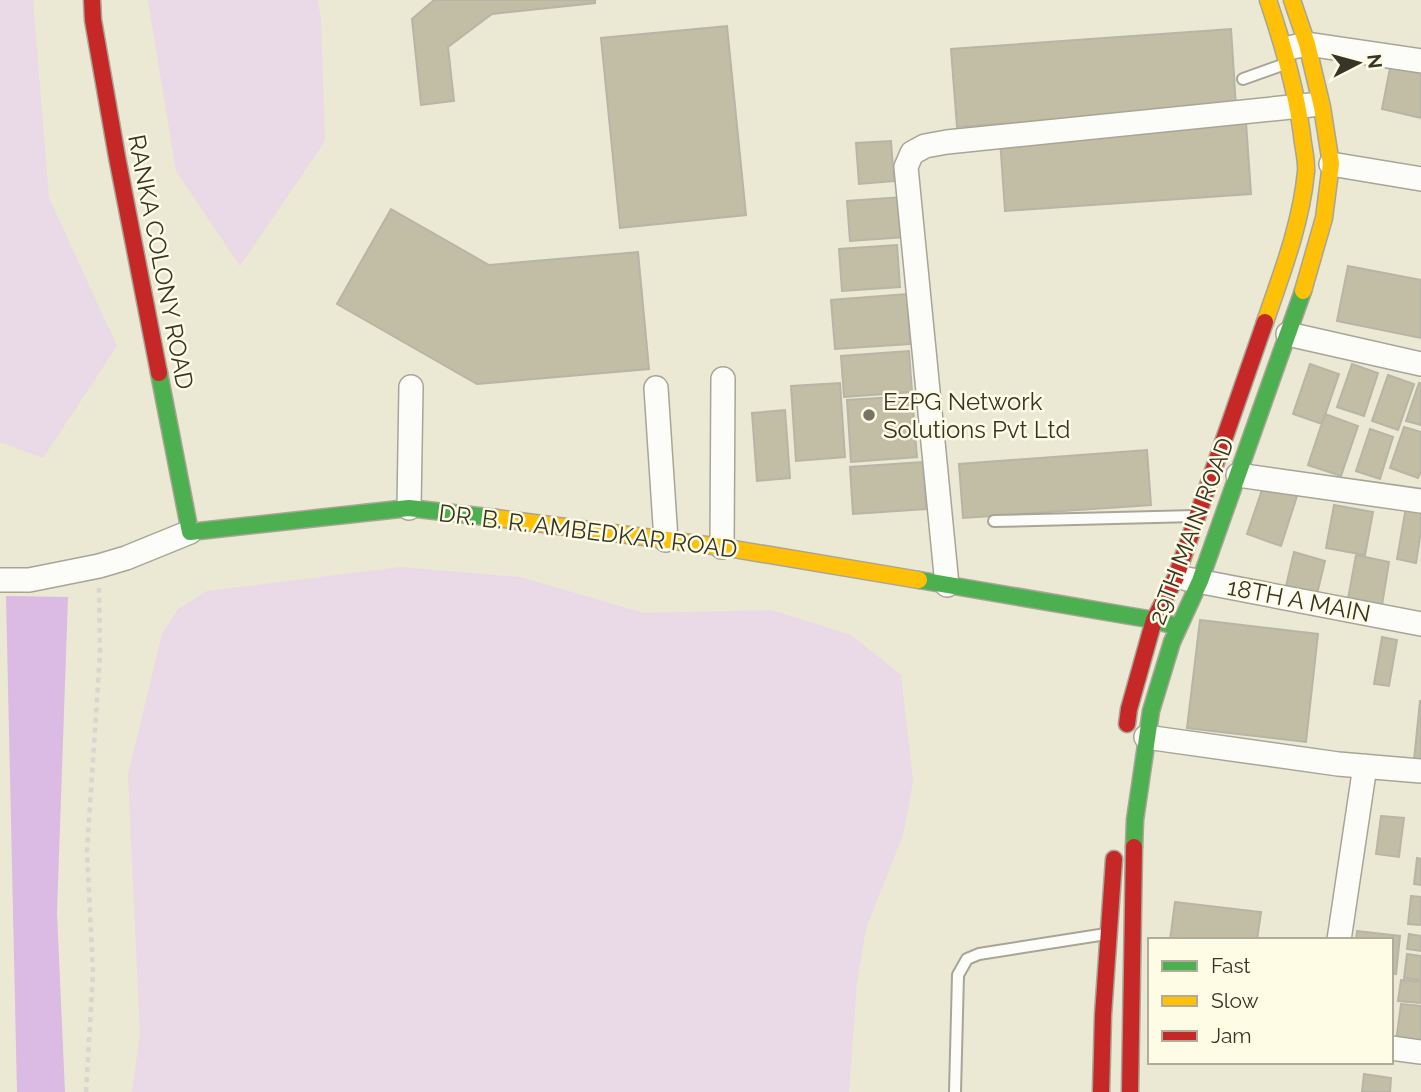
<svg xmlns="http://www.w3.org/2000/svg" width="1421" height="1092" font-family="Raleway,sans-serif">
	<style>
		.green { fill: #ead9e7 }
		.water { fill: #dbbbe3 }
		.building { fill: #c1bea5; stroke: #b7b5a5; stroke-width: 2 }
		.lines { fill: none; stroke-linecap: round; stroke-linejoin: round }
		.lane-casing { stroke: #a8a596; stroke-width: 14 }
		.street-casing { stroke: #a8a596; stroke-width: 26 }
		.fast-casing { stroke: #a8a596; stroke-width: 19 }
		.slow-casing { stroke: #a8a596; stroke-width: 19 }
		.jam-casing { stroke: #a8a596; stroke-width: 19 }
		.path { stroke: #d7d6d1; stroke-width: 4.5; stroke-dasharray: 5 5; stroke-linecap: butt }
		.lane { stroke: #fcfcf9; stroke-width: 10 }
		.street { stroke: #fcfcf9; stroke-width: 23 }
		.fast { stroke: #4caf50; stroke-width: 16 }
		.slow { stroke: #ffc107; stroke-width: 16 }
		.jam { stroke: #c62828; stroke-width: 16 }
		.poi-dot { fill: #767464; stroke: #fffce6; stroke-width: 2.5 }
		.labels { text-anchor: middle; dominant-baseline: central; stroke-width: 5; stroke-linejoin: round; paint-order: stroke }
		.street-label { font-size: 24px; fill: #373527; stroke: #fffce6 }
		.poi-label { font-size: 24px; fill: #373527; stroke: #fffce6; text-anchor: start }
	</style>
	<rect width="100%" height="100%" fill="#ebe8d4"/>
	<path class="green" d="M0 0H33L49 198 117 346 43 458 0 442Z
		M148 0H318L321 21 325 141 240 266 176 171Z
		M400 567 520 577 644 613 771 610 851 635 901 675 913 782 903 835 866 928 857 982 849 1092H132L140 1034 128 775 162 634 178 609 207 591Z"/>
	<path class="water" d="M6 596 68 597 57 913 65 1092H17Z"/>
	<path class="building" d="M434 0H595V3L492 14 448 47 454 101 421 105 412 19Z
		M727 26 746 215 620 228 601 38Z
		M1231 29 1236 107 957 127 951 49Z
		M1391 63 1421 69V118L1382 109Z
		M1246 122 1251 194 1005 211 1000 139Z
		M891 141 894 181 859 184 856 143Z
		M903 197 906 237 850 241 847 201Z
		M391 209 489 265 638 252 649 369 477 384 337 304Z
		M897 245 900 287 842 291 839 249Z
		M1348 266 1421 280V338L1337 321Z
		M907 294 910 344 835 349 831 300Z
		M909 351 912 392 844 397 841 356Z
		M1310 364 1339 374 1322 424 1293 414Z
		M1352 364 1378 373 1364 416 1337 407Z
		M1388 375 1414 384 1398 430 1372 421Z
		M840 383 845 457 796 461 791 386Z
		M1419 383 1421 384V425L1406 421Z
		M912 396 917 457 851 462 847 400Z
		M785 410 790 478 757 481 752 413Z
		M1325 414 1358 426 1341 476 1308 465Z
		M1404 427 1421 432V471L1418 478 1390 468Z
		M1370 429 1393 437 1380 479 1356 471Z
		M1147 450 1151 505 963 518 959 464Z
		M923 462 926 509 853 514 850 467Z
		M1264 484 1297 496 1281 546 1247 534Z
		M1334 505 1373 512 1365 555 1326 548Z
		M1406 507 1421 510V531L1416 563 1397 559Z
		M1294 552 1325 561 1317 594 1286 586Z
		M1356 555 1389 562 1382 605 1348 599Z
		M1200 620 1318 634 1306 742 1187 728Z
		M1382 637 1397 640 1389 686 1374 684Z
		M1420 701H1421V761L1414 760Z
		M1381 816 1404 818 1399 857 1376 854Z
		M1417 858 1421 859V885L1414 884Z
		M1411 896 1421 897V925L1408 924Z
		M1175 902 1261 912 1257 940H1170Z
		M1357 931 1400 936 1396 974 1391 973V940H1356Z
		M1409 934 1421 936V951L1407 949Z
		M1407 954 1421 956V980L1404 978Z
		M1401 980 1421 982V1003L1398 1001Z
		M1401 1004 1421 1006V1046L1396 1042Z
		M1364 1074 1391 1078 1390 1092H1362Z"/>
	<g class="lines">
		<defs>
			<path id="lane" d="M1243 79 1285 64
				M994 521 1195 516
				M955 1092 958 975 967 959 979 954 1106 934"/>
			<path id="street" d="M1293 47 1307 44 1421 61
				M1331 164 1421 179
				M1288 334 1421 364
				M656 388 666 540
				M1238 475 1421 501
				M409 508 411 387
				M722 547 723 379
				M1187 579 1421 624
				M0 580H29L99 566 126 558 190 532
				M947 585 906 167 912 153 925 146 947 142 1311 105
				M1146 737 1338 764 1421 771
				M1339 940 1365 766
				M1391 1048 1421 1052"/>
			<path id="fast" d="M159 373 190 532 409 508 496 518
				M919 580 1154 620 1179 627
				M1134 847 1135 820 1151 711 1172 642 1200 581 1303 291"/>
			<path id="slow" d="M1292 0 1307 44 1322 107 1331 164 1324 218 1303 291
				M1265 322C1282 273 1301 224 1306 172 1307 160 1303 147 1302 135 1296 89 1283 44 1268 0
				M496 518 722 547 919 580"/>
			<path id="jam" d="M92 0 93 20 117 157 159 373
				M1127 724 1129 709 1154 620 1176 577 1265 322
				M1101 1092 1103 1015 1114 859
				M1130 1092 1134 847"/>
		</defs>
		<use href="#lane" class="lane-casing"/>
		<use href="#street" class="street-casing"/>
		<use href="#fast" class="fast-casing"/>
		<use href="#slow" class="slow-casing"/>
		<use href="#jam" class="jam-casing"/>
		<path class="path" d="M86 1092 93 972 87 851 100 653 99 588"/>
		<use href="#lane" class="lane"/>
		<use href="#street" class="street"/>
		<use href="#fast" class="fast"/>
		<use href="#slow" class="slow"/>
		<use href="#jam" class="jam"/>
	</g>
	<circle class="poi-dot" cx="869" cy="415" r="7"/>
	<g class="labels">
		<g class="street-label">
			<text transform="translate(161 262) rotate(79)">RANKA COLONY ROAD</text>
			<text transform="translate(588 531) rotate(7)">DR. B. R. AMBEDKAR ROAD</text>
			<text transform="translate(1191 531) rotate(-69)">29TH MAIN ROAD</text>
			<text transform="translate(1299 600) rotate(11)">18TH A MAIN</text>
		</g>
		<g class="poi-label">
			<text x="883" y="401">EzPG Network<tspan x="883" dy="28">Solutions Pvt Ltd</tspan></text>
		</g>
	</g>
	<rect x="1148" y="938" width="245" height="126" fill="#fffce6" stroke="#afac9a" stroke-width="2"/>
	<rect x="1162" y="961" width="35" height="10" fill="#4caf50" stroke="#afac9a" stroke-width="2"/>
	<text x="1211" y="973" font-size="21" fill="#373527">Fast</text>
	<rect x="1162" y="996" width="35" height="10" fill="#ffc107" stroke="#afac9a" stroke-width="2"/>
	<text x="1211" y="1008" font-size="21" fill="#373527">Slow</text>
	<rect x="1162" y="1031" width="35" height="10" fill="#c62828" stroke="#afac9a" stroke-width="2"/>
	<text x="1211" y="1043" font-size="21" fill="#373527">Jam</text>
	<g transform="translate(1358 63) rotate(84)" stroke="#fffce6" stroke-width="5" paint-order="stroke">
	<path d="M0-5L12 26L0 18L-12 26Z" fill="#373527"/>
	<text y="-10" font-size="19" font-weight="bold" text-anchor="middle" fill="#373527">N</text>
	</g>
</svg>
